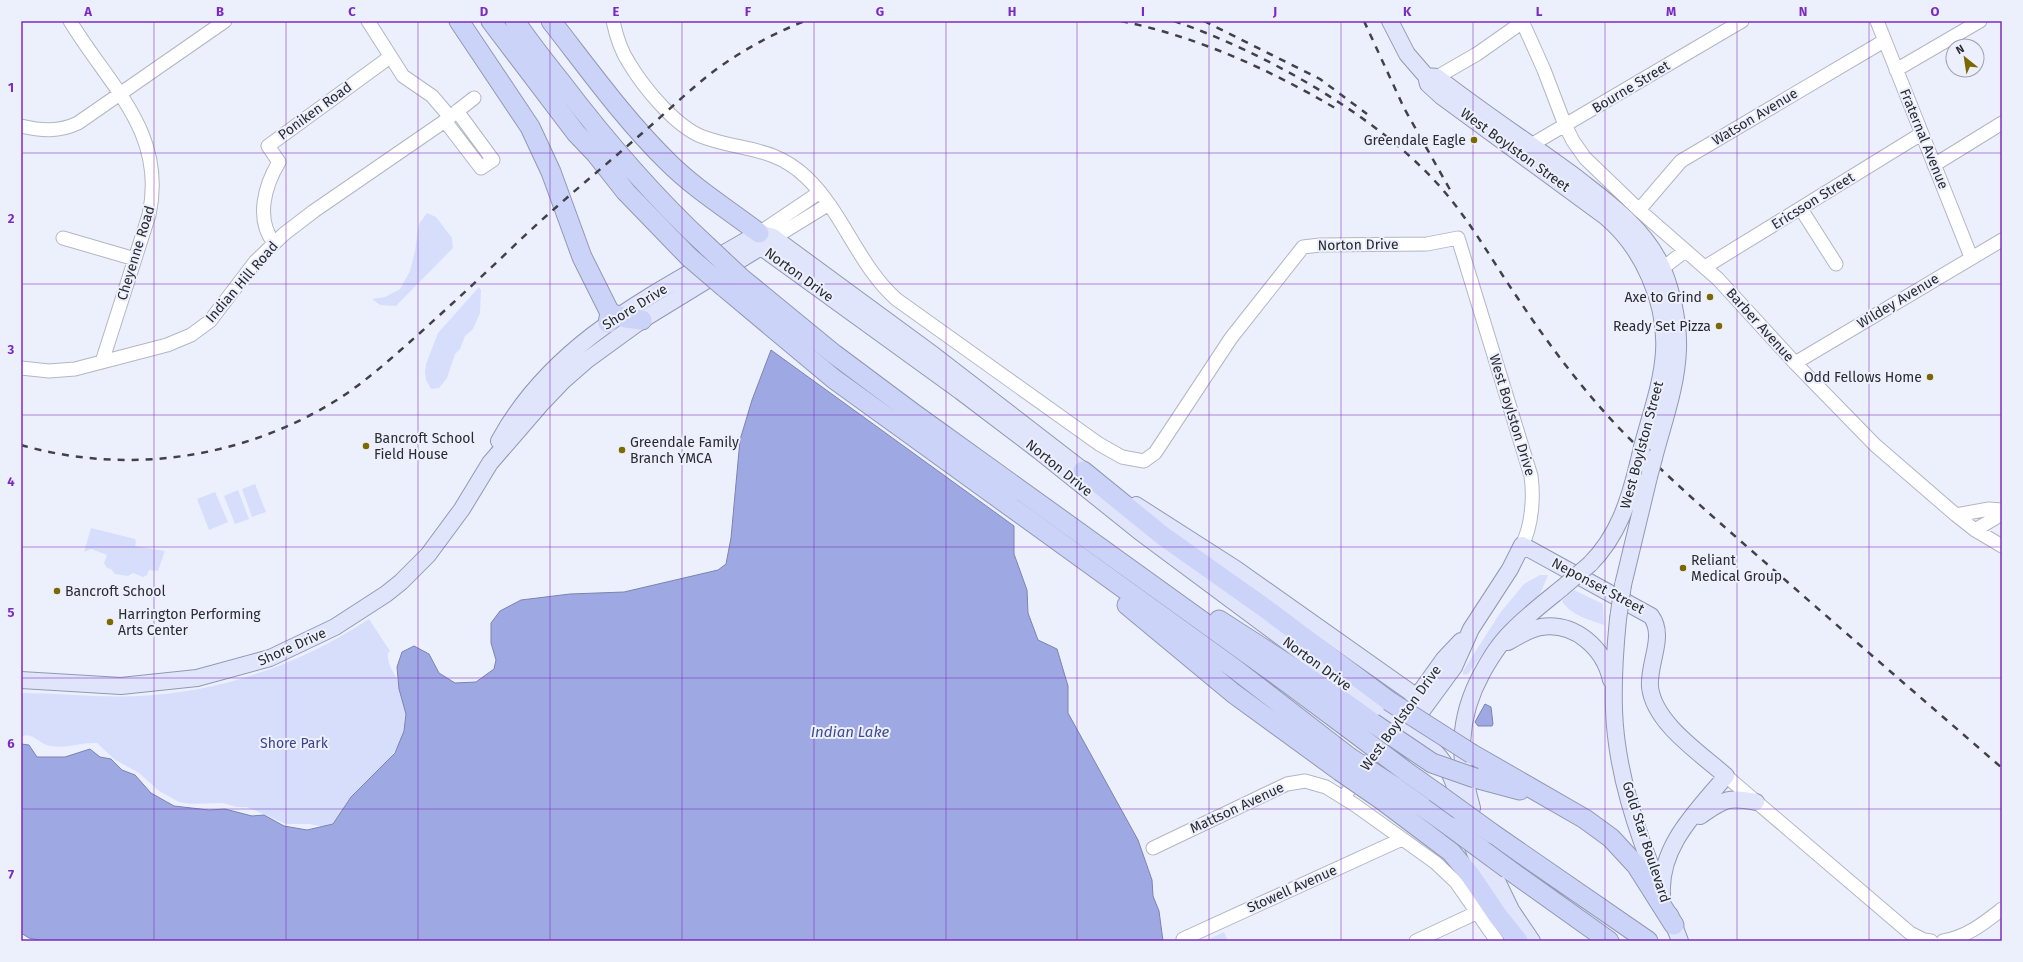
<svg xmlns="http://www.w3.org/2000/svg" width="2023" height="962" font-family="'Fira Sans',sans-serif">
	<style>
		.green { fill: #d7defc }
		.water { fill: #9ea9e4; stroke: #7b83ae }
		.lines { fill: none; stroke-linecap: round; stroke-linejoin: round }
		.minor-casing { stroke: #b3b6c3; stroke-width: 15 }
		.major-casing { stroke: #9398b2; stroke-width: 18 }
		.highway-casing { stroke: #9398b2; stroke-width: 21 }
		.minor { stroke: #fff; stroke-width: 13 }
		.major { stroke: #e0e5fb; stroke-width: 16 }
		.highway { stroke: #cbd3f8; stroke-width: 19 }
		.rail { stroke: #404248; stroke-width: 2.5; stroke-dasharray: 7 7; stroke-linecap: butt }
		.major-bridge-casing { stroke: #9398b2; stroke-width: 18; stroke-linecap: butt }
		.highway-bridge-casing { stroke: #9398b2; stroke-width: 21; stroke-linecap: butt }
		.major-bridge { stroke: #e0e5fb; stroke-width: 16 }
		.highway-bridge { stroke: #cbd3f8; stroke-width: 19 }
		.grid { fill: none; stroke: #7b2cbf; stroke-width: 1; stroke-opacity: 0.55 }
		.poi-dot { fill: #7c6800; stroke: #ecf0fd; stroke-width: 1.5 }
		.labels { text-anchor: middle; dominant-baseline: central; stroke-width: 4; stroke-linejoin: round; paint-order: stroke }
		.street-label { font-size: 14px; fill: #2a2b30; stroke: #ecf0fd }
		.poi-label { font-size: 14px; fill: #2a2b30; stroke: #ecf0fd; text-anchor: start }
		.park-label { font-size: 14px; fill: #3c438a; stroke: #ecf0fd }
		.water-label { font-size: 15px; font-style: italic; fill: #414991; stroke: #ecf0fd }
		.neatline { fill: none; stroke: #7b2cbf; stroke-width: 1.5 }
		.grid-label { font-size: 13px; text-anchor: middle; font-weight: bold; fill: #7b2cbf }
	</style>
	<rect width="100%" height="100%" fill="#ecf0fd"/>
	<path class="green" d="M427 213 436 217 452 238 453 248 396 306 380 305 372 299 385 297 400 289 410 271 415 251 419 224Z
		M479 287 481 290 480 313 473 329 465 336 460 349 455 354 447 378 439 388 431 389 426 380 425 373 426 364 438 333Z
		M255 484 266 512 252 517 242 489Z
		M238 490 249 519 235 524 224 496Z
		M215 492 228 522 209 530 197 499Z
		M91 528 135 539 136 542 135 546 165 551 158 571 149 570 147 575 143 577 133 573 128 576 115 574 111 569 107 568 104 563 107 555 91 549 84 552Z
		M1540 575H1548L1541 592 1535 601 1497 634 1468 674 1463 675V671L1500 613 1524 584Z
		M1574 590 1603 604 1604 625C1590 620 1570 615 1562 601Z
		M369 619 390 651 388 653C386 668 400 678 403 692 418 746 382 763 351 797 341 808 340 819 331 828L309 824H286L247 807H237L223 803 190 804 179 802 159 791 139 773 114 759 97 743C81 742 65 749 50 746 37 743 36 733 21 736V693C60 693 100 698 139 696 221 692 301 664 369 619Z
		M1224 932 1228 941H1205Z"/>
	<path class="water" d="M771 350 1014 526V554L1027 590 1028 613 1038 640 1057 649 1068 686V713L1138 840 1152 880 1153 896 1159 911 1163 941H43L29 938 21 933V744L29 745 37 757H65L90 749 100 757 111 759 122 770 135 775 151 793 174 806 209 810 225 809 252 816 264 815 284 826 307 830 333 824 351 797 395 753 404 731 406 714 399 689 397 667 402 652 414 646 429 654 439 673 455 683 476 682 494 669 496 660 491 643V623L500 611 521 600 570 594 624 592 718 570 726 564 731 538 740 440 752 400Z
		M1485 704 1491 707 1493 724 1492 726H1478L1475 722Z"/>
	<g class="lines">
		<defs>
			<path id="minor" d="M70 21C109 86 167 132 149 215L102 362
				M368 21 403 76 432 96 450 117
				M613 21C616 35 621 51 629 63 644 88 676 127 703 137 741 151 774 146 806 177 843 212 858 265 896 299L1099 444 1122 457 1144 461 1155 453 1231 338 1303 247 1320 245 1427 244 1458 238 1531 476C1534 497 1532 526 1522 545
				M1522 21 1544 70 1565 125 1573 141 1585 158 1639 210 1718 279 1795 363 1875 445 1956 515 1975 530 2002 546
				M1877 21 1971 257
				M1896 70 1980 21
				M1437 77 1477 54 1524 21
				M445 121 481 168 493 160 457 111
				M21 126C42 131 59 132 78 123L225 21
				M1526 151 1531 145 1742 21
				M1934 165 2002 123
				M1801 209 1836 264
				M1639 210 1681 161 1884 41
				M759 233 820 192
				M63 238 135 259
				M767 242 829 204
				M274 243C255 219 265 185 279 162L268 146 390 57
				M1705 267 1921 134
				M1653 270 1668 264 1685 251
				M1795 363 2002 240
				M21 368 49 371 75 369 167 345 191 335 210 321 255 262 284 234 314 211 442 123 474 98
				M1956 515 1989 509 2002 510
				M1975 530 2002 514
				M1726 776 1910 933 1924 940 1931 941
				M1344 797 1394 727
				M1153 848 1287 784 1305 781 1326 787 1355 805 1436 863 1456 882 1497 941
				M1183 939 1402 839
				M1416 941 1478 912
				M1943 941C1967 937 1984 923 2002 909"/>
			<path id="major" d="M1390 21 1407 54 1426 76 1428 84 1441 96 1606 217C1643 248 1667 303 1664 352 1662 384 1650 416 1642 447
				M1426 76 1437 77C1482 112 1531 144 1577 178 1606 201 1640 225 1658 259 1671 284 1679 321 1678 349 1677 386 1663 423 1654 458
				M759 233 761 247 960 391 1039 451 1140 532 1407 731C1447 753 1453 776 1464 818
				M759 233 773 237 935 356 1093 478
				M499 441C556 337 661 291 759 233
				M1136 505 1236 569 1427 704
				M1590 564C1618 536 1629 501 1638 464
				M1623 585 1649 477
				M1618 619C1615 649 1613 679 1614 710 1616 771 1637 833 1660 889
				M1508 642C1518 636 1530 629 1541 627 1575 622 1604 648 1611 680
				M21 680 121 686 197 678 270 658 335 627 386 594 401 582 428 555 462 509 490 463 541 404 563 381 587 360 642 320 761 247
				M1411 705 1444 659 1461 641
				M1421 712 1454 667 1471 629 1510 569 1522 545 1651 616C1666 636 1648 663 1650 687 1654 723 1700 753 1726 776 1697 811 1659 846 1662 895
				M1472 808C1458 758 1457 719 1482 673 1491 657 1500 642 1514 629 1529 614 1546 601 1562 588
				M1700 816C1724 800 1727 796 1756 802
				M1470 840 1476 855 1501 893
				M1498 883 1511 910 1532 941
				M1670 915 1680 941"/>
			<path id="highway" d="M459 21 530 127 551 172 582 257 610 313 608 323
				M491 21 576 133 596 154 626 192 689 257
				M515 21C529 42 545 62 561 82 605 140 653 196 707 246
				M551 21C588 68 624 119 668 162 695 189 729 210 759 233
				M740 277 834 354 913 413 1277 675 1363 739
				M724 287 834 379 1235 669 1349 757
				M610 313 626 318 642 320
				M1083 471 1163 536 1262 606 1389 701
				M1127 605 1233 693 1340 771
				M1219 620 1326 689 1373 723
				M1472 754 1585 819 1611 838 1636 865 1674 925
				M1404 770 1435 792
				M1475 778 1520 790
				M1392 785 1451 827
				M1382 800 1451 852 1471 876 1498 916 1518 941
				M1493 834 1648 941
				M1508 869 1609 941"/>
		</defs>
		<use href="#minor" class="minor-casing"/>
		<use href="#major" class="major-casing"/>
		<use href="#highway" class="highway-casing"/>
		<use href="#minor" class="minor"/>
		<use href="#major" class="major"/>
		<use href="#highway" class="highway"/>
		<path class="rail" d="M1121 21C1199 37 1273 71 1340 111
			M1174 21C1267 53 1386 120 1448 196 1475 229 1495 265 1519 300 1549 345 1582 389 1620 429 1669 479 1722 525 1775 571 1850 637 1926 702 2002 768
			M1204 21 1320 79 1367 114
			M1364 21 1404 108 1453 195
			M21 445C129 476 246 458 340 398 369 379 395 355 420 333 454 302 487 272 520 240 558 204 600 170 640 135 666 113 691 88 718 68 745 49 774 33 805 21"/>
		<defs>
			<path id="major-bridge" d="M1638 464 1642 447
				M1649 477 1654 458
				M1562 588 1590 564
				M1618 619 1623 585"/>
			<path id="highway-bridge" d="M707 246 740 277
				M689 257 724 287
				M1389 701 1472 754
				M1373 723 1432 763 1475 778
				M1363 739 1404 770
				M1349 757 1392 785
				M1340 771 1382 800
				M1435 792 1493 834
				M1451 827 1508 869"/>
		</defs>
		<use href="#major-bridge" class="major-bridge-casing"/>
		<use href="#highway-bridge" class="highway-bridge-casing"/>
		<use href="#major-bridge" class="major-bridge"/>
		<use href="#highway-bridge" class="highway-bridge"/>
	</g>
	<path class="grid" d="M154 21V941M286 21V941M418 21V941M550 21V941M682 21V941M814 21V941M946 21V941M1077 21V941M1209 21V941M1341 21V941M1473 21V941M1605 21V941M1737 21V941M1869 21V941M21 153H2002M21 284H2002M21 415H2002M21 547H2002M21 678H2002M21 809H2002"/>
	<g class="poi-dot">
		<circle cx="1474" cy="140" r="4"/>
		<circle cx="1710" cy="297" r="4"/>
		<circle cx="1719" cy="326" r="4"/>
		<circle cx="1930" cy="377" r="4"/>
		<circle cx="366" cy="446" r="4"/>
		<circle cx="622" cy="450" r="4"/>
		<circle cx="1683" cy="568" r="4"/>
		<circle cx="57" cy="591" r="4"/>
		<circle cx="110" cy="622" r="4"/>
	</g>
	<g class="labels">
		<g class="street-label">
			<text transform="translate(1631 87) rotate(-31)">Bourne Street</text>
			<text transform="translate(315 111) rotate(-36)">Poniken Road</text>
			<text transform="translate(1755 117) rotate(-31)">Watson Avenue</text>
			<text transform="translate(1924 139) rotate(68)">Fraternal Avenue</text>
			<text transform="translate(1515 150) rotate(36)">West Boylston Street</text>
			<text transform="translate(1813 201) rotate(-32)">Ericsson Street</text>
			<text transform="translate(1358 245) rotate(-1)">Norton Drive</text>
			<text transform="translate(136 253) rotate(-73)">Cheyenne Road</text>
			<text transform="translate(799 275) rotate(36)">Norton Drive</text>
			<text transform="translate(242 282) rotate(-49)">Indian Hill Road</text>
			<text transform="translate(1898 301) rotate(-31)">Wildey Avenue</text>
			<text transform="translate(635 307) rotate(-32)">Shore Drive</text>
			<text transform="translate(1760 325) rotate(48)">Barber Avenue</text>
			<text transform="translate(1512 415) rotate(73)">West Boylston Drive</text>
			<text transform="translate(1642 445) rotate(-75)">West Boylston Street</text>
			<text transform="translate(1059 468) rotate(39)">Norton Drive</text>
			<text transform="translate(1598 586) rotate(28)">Neponset Street</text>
			<text transform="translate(292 647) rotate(-24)">Shore Drive</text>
			<text transform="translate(1317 664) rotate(36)">Norton Drive</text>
			<text transform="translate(1401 718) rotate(-54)">West Boylston Drive</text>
			<text transform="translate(1237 808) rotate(-25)">Mattson Avenue</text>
			<text transform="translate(1646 842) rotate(72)">Gold Star Boulevard</text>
			<text transform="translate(1292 889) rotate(-24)">Stowell Avenue</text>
		</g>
		<g class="poi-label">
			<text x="1466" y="140" text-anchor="end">Greendale Eagle</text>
			<text x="1702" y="297" text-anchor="end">Axe to Grind</text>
			<text x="1711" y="326" text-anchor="end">Ready Set Pizza</text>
			<text x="1922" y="377" text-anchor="end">Odd Fellows Home</text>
			<text x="374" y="438">Bancroft School<tspan x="374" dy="16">Field House</tspan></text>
			<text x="630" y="442">Greendale Family<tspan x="630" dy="16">Branch YMCA</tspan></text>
			<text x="1691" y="560">Reliant<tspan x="1691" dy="16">Medical Group</tspan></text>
			<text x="65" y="591">Bancroft School</text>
			<text x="118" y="614">Harrington Performing<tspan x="118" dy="16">Arts Center</tspan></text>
		</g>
		<g class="park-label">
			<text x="294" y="743">Shore Park</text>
		</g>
		<g class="water-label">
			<text x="850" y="732">Indian Lake</text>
		</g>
	</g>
	<rect width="2023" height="962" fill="none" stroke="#ecf0fd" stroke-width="44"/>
	<g transform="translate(1965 58) rotate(330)"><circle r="19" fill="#ecf0fd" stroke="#9ea1ab"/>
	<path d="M0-3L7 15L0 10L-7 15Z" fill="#7c6800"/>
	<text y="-6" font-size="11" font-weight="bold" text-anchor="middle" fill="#2a2b30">N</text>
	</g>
	<rect x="22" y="22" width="1979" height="918" class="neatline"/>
	<g class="grid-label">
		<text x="88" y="16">A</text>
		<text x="220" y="16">B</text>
		<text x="352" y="16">C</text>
		<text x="484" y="16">D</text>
		<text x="616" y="16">E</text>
		<text x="748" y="16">F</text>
		<text x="880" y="16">G</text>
		<text x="1012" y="16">H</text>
		<text x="1143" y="16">I</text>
		<text x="1275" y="16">J</text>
		<text x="1407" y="16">K</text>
		<text x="1539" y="16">L</text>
		<text x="1671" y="16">M</text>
		<text x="1803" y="16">N</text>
		<text x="1935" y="16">O</text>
		<text x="11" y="92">1</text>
		<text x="11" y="223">2</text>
		<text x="11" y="354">3</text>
		<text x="11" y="486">4</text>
		<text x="11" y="617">5</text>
		<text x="11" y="748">6</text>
		<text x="11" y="879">7</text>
	</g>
</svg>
